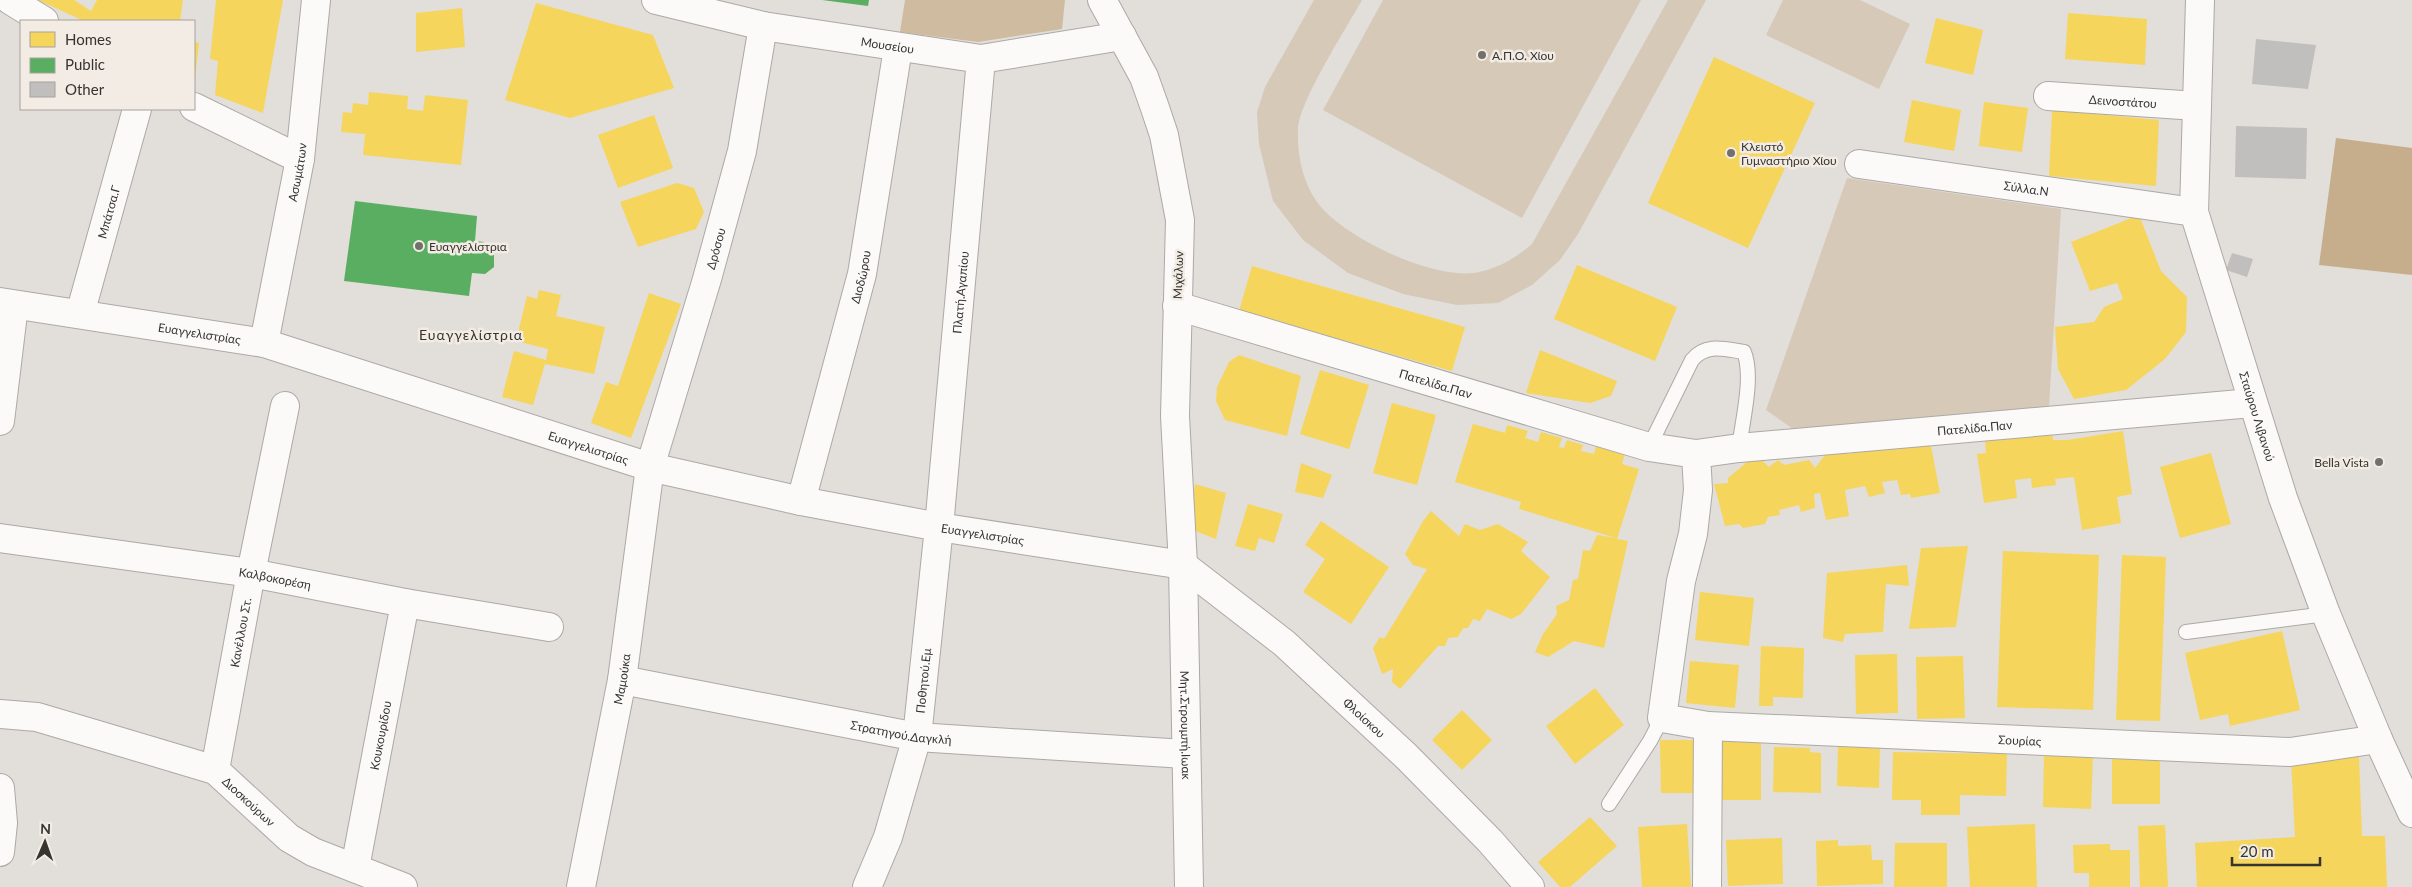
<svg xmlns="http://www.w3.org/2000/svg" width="2412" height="887" font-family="Lato,sans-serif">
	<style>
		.green { fill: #d6c9b8 }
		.forest { fill: #cfbb9f }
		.water { fill: #c6ae8c }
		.homes { fill: #f6d55c }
		.public { fill: #5aae61 }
		.building { fill: #c0bfbe }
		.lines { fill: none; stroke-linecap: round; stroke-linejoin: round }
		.service-casing { stroke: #aca9a6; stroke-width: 16 }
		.minor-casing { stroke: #aca9a6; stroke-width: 30 }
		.secondary-casing { stroke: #aca9a6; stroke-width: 30 }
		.service { stroke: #fbfaf9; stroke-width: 14 }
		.minor { stroke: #fbfaf9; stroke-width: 28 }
		.secondary { stroke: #fbfaf9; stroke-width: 28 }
		.poi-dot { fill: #726f6c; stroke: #f2ece4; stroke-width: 2 }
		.labels { text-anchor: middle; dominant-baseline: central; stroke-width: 5; stroke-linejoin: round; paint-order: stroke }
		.street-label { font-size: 12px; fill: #363330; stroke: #f2ece4 }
		.poi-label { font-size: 12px; fill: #363330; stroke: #f2ece4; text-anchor: start }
		.neighbourhood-label { font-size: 14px; letter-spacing: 1px; fill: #363330; stroke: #f2ece4 }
	</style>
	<rect width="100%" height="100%" fill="#e2deda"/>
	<path class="green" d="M1314 0H1362C1347 27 1299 102 1298 129 1297 154 1302 181 1317 202 1342 237 1436 282 1479 272 1499 268 1517 257 1532 244L1668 0H1706L1578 234 1560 260 1532 285 1498 303 1457 305 1403 294 1348 273 1303 240 1273 201 1259 144 1257 112 1265 87Z
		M1383 0H1641L1522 218 1323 110Z
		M1783 0H1860L1910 24 1879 89 1766 35Z
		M1847 178 2061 209 2049 407 1796 431 1766 410Z"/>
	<path class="forest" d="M905 0H1065L1062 29 978 42 900 32Z"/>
	<path class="water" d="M2336 138 2412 148V275L2319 265Z"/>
	<path class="homes" d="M38 0H74L91 11 97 0H183L180 21H84Z
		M216 0H283L263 113 215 95 218 61 210 59Z
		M536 3 653 35 674 88 570 118 505 100Z
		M462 8 465 47 416 52V13Z
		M2068 13 2147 19 2145 65 2065 59Z
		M1936 18 1983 30 1973 75 1925 63Z
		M194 42 199 43 195 79H194Z
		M1714 57 1815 103 1748 248 1648 203Z
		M369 92 408 96 407 109 423 111 425 95 468 100 461 165 363 155 365 134 341 132 343 112 352 113 353 103 368 105Z
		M1912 100 1961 110 1954 151 1904 142Z
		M1984 102 2028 108 2022 152 1979 146Z
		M2052 110 2159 120 2156 186 2049 176Z
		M654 115 673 168 618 188 598 135Z
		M677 183 694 188 704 212 696 229 638 247 620 202Z
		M2139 215 2161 271 2187 297 2186 332 2165 359 2126 390 2074 399 2058 369 2055 327 2094 322 2104 307 2123 299 2117 283 2090 291 2071 242Z
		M1577 265 1677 307 1655 361 1554 319Z
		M1252 266 1465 327 1452 371 1239 311Z
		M539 290 561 295 556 316 605 327 594 374 545 364 533 405 502 397 514 351 546 360 548 349 516 341 527 296 537 299Z
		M649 293 681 304 631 438 591 423 606 382 618 386Z
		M1540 350 1617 381 1611 396 1590 403 1526 393Z
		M1239 355 1301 376 1287 436 1225 420 1216 401 1217 387 1229 362Z
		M1320 370 1369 385 1349 449 1300 434Z
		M1392 403 1436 415 1417 485 1373 473Z
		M1473 424 1505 433 1507 425 1528 431 1525 438 1538 442 1541 432 1562 438 1559 447 1564 448 1567 440 1583 445 1581 451 1594 454 1596 446 1625 454 1622 464 1639 469 1617 539 1628 541 1604 648 1574 641 1548 657 1535 652 1543 634 1557 614 1556 606 1569 600 1573 580 1578 579 1583 550 1590 551 1597 535 1616 538 1519 509 1521 502 1455 482Z
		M2123 431 2132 494 2117 497 2121 523 2082 530 2074 477 2055 479 2056 485 2032 488 2031 478 2015 480 2017 498 1984 503 1977 454 1986 453 1985 441 2052 432 2053 440H2068Z
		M1908 440 1917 446 1930 441 1940 493 1911 498 1910 494 1901 495 1897 480 1882 482 1885 493 1869 497 1865 486 1845 490 1849 516 1826 520 1820 493 1814 494 1815 508 1801 512 1799 505 1779 510 1780 515 1768 517 1765 524 1743 528 1739 524 1725 526 1714 484 1728 483V478L1747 462 1762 460 1769 467 1778 460 1784 465 1809 460 1815 468 1825 455 1839 452 1851 454 1858 448 1889 444 1897 450Z
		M2211 453 2231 524 2180 538 2160 467Z
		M1301 463 1332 475 1323 498 1295 492Z
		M1195 484 1226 493 1216 539 1190 529Z
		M1248 504 1283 514 1274 543 1259 538 1255 551 1235 546Z
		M1431 511 1459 536 1465 524 1480 530 1498 524 1528 542 1521 551 1550 577 1521 614 1511 619 1487 609 1480 621 1473 619 1468 628H1463L1458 637 1448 638 1445 646H1438L1400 689 1392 682 1393 669 1382 674 1373 648 1380 637 1384 639 1427 569 1413 565 1405 554 1423 521Z
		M1321 521 1389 567 1351 624 1303 592 1325 559 1305 545Z
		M1968 546 1956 627 1909 629 1921 548Z
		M2003 551 2099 555 2093 710 1997 707Z
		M2122 555 2166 557 2160 721 2116 720Z
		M1907 565 1909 586 1886 584 1883 632 1845 634 1843 642 1823 638 1827 573Z
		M1700 592 1754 598 1749 646 1695 640Z
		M2282 631 2300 710 2230 726 2228 714 2200 720 2185 653Z
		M1761 646 1804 648 1803 698 1773 697V706H1759Z
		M1897 654 1898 713 1856 714 1855 655Z
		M1963 656 1965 718 1917 719 1916 657Z
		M1690 661 1739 665 1735 708 1686 703Z
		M1595 688 1624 725 1575 764 1546 726Z
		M1462 710 1492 740 1462 770 1432 740Z
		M1660 740H1695L1696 793H1661Z
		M1720 741H1761V800H1721Z
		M1838 746 1880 748 1879 788 1837 786Z
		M1774 747 1810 748V752L1821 753V793L1773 792Z
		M1893 752 2007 754 2006 796 1960 795V815H1921V800H1892Z
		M2044 755 2093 756 2091 809 2043 807Z
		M2112 755H2160V804H2112Z
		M2359 756 2362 836H2385L2387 887H2197L2195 843 2295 837 2291 759Z
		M1590 817 1617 846 1570 887H1560L1538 862Z
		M1687 824 1691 887H1642L1638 827Z
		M2035 824 2037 887H1970L1967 827Z
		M2165 825 2168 887H2140L2138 826Z
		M1782 838 1783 884 1728 886 1726 840Z
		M1838 840V846L1871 845 1872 860H1883V884L1817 886 1816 841Z
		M1895 843H1947V887H1894Z
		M2110 844V850H2130V887H2089V873H2074L2073 845Z"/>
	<path class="public" d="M822 0H869L868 6Z
		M355 201 477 216 475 241 484 242 494 249V267L485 274 472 273 469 296 344 281Z"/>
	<path class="building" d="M2256 39 2316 45 2308 89 2252 84Z
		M2236 126 2307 128 2306 179 2235 177Z
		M2232 253 2253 259 2247 277 2226 270Z"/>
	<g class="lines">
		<defs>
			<path id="service" d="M1649 447 1692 360C1706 343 1724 349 1744 352 1754 377 1742 422 1739 448
				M2186 632 2326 614
				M1609 804 1650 741 1662 718"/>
			<g id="minor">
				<path d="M10 0 44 21"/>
				<path id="s1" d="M656 0 763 26 981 59 1122 36"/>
				<path id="s2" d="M1102 0 1144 77 1155 108 1164 135 1180 220 1175 416 1183 565 1189 887"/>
				<path id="s3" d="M2048 96 2197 106"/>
				<path d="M194 107 300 159"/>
				<path id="s4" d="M1859 164 2194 212"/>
				<path id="s5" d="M0 302 264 343 650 467 801 501 939 527 1183 565 1284 643 1406 756 1490 841 1530 887"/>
				<path id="s6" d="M1177 306 1649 447 1696 454 1739 448 2252 403"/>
				<path id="s7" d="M80 314 137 109"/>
				<path id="s8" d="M264 343 300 159 316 0"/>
				<path d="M0 421 14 305"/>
				<path id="s9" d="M1696 454 1698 490 1693 534 1681 581 1662 718 1708 726 2290 752 2378 739"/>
				<path id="s10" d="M801 501 862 274 898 48"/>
				<path id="s11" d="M0 538 251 573 405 603 549 627"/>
				<path id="s12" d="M622 680 917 737 1185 754"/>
				<path id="s13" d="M0 714 37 717 215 770 289 838 313 852 403 887"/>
				<path id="s14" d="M215 770 251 573 285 406"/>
				<path d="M0 788 3 823 0 852"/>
				<path id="s15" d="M355 868 405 603"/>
				<path id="s16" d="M581 887 622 680 650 467 707 279 742 151 763 26"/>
				<path id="s17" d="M867 887 888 837 917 737 939 527 981 59"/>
				<path d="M1707 887 1708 726"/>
			</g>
			<g id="secondary">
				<path id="s18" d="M2200 0 2194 212 2283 498 2326 614 2378 739 2412 813"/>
			</g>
		</defs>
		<use href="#service" class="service-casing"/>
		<use href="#minor" class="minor-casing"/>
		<use href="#secondary" class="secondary-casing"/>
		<use href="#service" class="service"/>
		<use href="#minor" class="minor"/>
		<use href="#secondary" class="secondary"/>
	</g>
	<g class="poi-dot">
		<circle cx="1482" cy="55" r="5"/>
		<circle cx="1731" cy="153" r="5"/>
		<circle cx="419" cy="246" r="5"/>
		<circle cx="2379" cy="462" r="5"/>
	</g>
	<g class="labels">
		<g class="street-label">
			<text stroke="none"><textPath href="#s1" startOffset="236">Μουσείου</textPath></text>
			<text stroke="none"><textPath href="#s3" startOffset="75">Δεινοστάτου</textPath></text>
			<text stroke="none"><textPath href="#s8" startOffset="174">Ασωμάτων</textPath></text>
			<text stroke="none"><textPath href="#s4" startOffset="169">Σύλλα.Ν</textPath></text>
			<text stroke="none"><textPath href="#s7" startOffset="106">Μπάτσα.Γ</textPath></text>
			<text stroke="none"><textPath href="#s16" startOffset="654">Δρόσου</textPath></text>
			<text transform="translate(1178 275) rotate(-88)">Μιχάλων</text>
			<text stroke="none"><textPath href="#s10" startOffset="232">Διοδώρου</textPath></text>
			<text stroke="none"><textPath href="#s17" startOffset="605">Πλατή.Αγαπίου</textPath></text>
			<text stroke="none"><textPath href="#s5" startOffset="202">Ευαγγελιστρίας</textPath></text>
			<text stroke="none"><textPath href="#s6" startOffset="270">Πατελίδα.Παν</textPath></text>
			<text stroke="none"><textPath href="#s18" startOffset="426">Σταύρου Λιβανού</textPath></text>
			<text stroke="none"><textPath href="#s6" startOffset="820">Πατελίδα.Παν</textPath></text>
			<text stroke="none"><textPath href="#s5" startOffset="608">Ευαγγελιστρίας</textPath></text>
			<text stroke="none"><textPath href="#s5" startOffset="1012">Ευαγγελιστρίας</textPath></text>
			<text stroke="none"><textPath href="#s11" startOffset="278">Καλβοκορέση</textPath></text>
			<text stroke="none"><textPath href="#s14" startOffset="140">Κανέλλου Στ.</textPath></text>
			<text stroke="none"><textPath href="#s16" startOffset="212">Μαμούκα</textPath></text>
			<text stroke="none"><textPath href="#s17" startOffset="215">Ποθητού.Εμ</textPath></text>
			<text stroke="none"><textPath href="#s5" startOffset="1452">Φλοίσκου</textPath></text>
			<text stroke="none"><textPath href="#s2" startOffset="741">Μητ.Στρουμπή.Ιωακ</textPath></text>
			<text stroke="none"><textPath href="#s12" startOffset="284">Στρατηγού.Δαγκλή</textPath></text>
			<text stroke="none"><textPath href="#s15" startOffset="135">Κουκουρίδου</textPath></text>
			<text stroke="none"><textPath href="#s9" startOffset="626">Σουρίας</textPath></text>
			<text stroke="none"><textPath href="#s13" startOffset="269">Διοσκούρων</textPath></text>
		</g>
		<g class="poi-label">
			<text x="1492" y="55">Α.Π.Ο. Χίου</text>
			<text x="1741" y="146">Κλειστό<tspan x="1741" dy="14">Γυμναστήριο Χίου</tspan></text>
			<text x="429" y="246">Ευαγγελίστρια</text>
			<text x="2369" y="462" text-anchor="end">Bella Vista</text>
		</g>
		<g class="neighbourhood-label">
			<text x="471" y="334">Ευαγγελίστρια</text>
		</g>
	</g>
	<rect x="20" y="20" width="175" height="90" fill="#f2ece4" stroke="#a7a29c"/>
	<rect x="30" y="32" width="25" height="15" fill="#f6d55c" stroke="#a7a29c"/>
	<text x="65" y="45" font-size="15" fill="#363330">Homes</text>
	<rect x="30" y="58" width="25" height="15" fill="#5aae61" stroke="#a7a29c"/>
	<text x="65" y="70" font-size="15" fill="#363330">Public</text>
	<rect x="30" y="82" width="25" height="15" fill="#c0bfbe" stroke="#a7a29c"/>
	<text x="65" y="95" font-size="15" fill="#363330">Other</text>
	<g transform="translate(45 842) rotate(2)" stroke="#f2ece4" stroke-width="4" paint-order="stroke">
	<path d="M0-4L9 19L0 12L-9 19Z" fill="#363330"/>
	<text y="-8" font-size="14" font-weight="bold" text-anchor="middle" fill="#363330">N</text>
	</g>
	<path d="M2232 857v8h88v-8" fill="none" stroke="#363330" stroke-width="2.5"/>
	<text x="2240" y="857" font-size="15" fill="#363330" stroke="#f2ece4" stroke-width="4" paint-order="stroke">20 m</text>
</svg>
